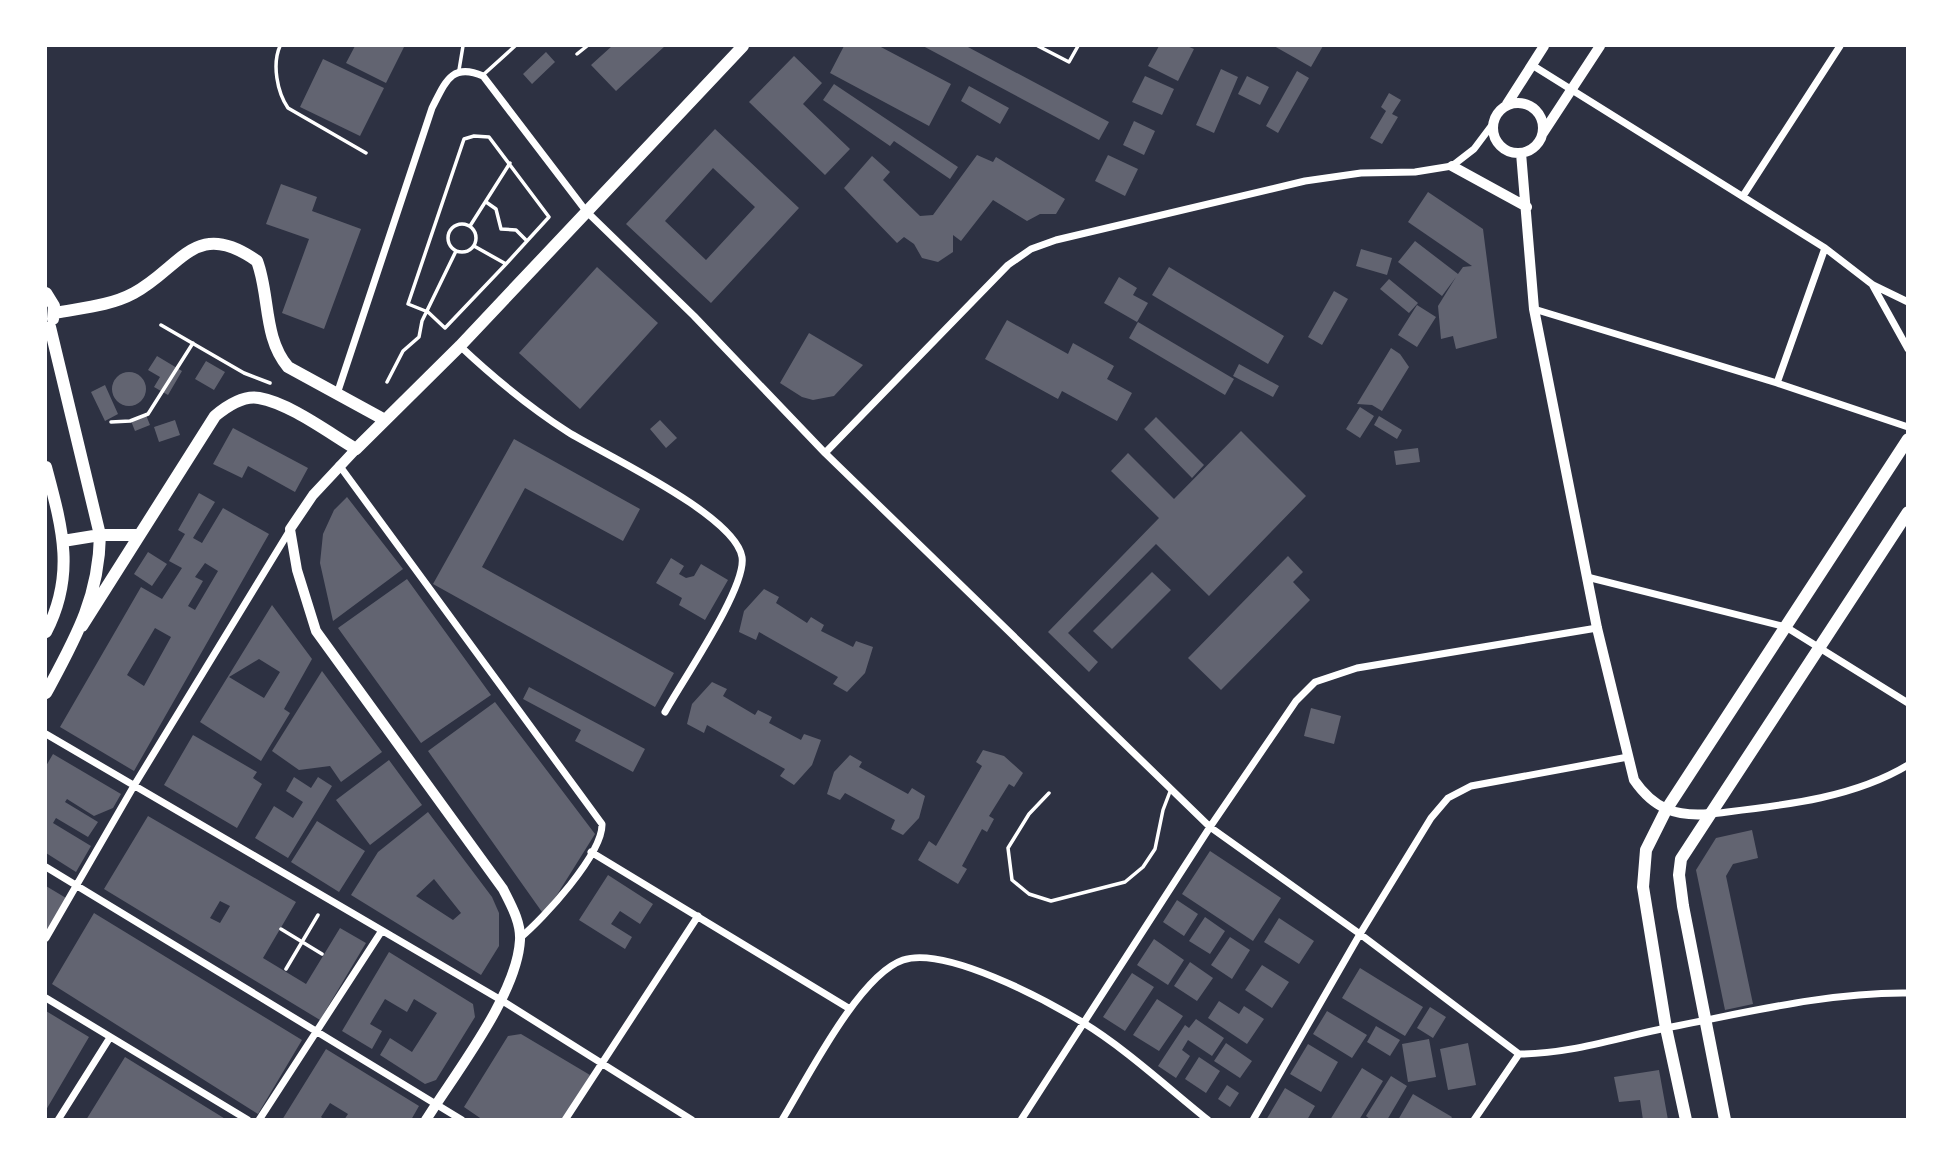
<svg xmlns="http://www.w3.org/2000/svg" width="1953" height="1165" font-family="'Fira Sans Condensed',sans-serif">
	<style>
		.building { fill: #626471; fill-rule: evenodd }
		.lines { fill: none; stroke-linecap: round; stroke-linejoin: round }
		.path { stroke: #fff; stroke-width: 3.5 }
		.service { stroke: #fff; stroke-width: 3.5 }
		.minor { stroke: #fff; stroke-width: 7 }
		.tertiary { stroke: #fff; stroke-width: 10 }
		.secondary { stroke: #fff; stroke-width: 10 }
		.primary { stroke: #fff; stroke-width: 12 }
		.trunk { stroke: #fff; stroke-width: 12 }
	</style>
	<rect width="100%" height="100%" fill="#2d3142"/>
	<path class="building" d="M355 46H400L404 47 386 83 346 63Z
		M612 46H665L616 91 591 65Z
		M844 46H879L951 84 929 126 830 73Z
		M923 46H966L1109 122 1099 140Z
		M1159 46H1187L1194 49 1178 81 1148 66Z
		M1274 46H1323L1311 67Z
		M546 52 555 62 532 84 523 74Z
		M794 56 822 83 803 104 850 149 825 175 749 102Z
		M323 59 384 88 360 136 300 107Z
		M1221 69 1238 77 1214 133 1196 125Z
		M1297 71 1309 78 1278 133 1266 126Z
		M1145 76 1174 89 1162 115 1132 102Z
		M1247 76 1269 87 1260 105 1238 94Z
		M834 84 958 167 950 179 894 141 890 146 823 100Z
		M969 86 1009 108 1000 124 961 101Z
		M1389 93 1401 100 1392 114 1398 117 1382 144 1370 138 1386 111 1381 107Z
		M1134 121 1155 131 1144 155 1123 145Z
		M715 129 799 208 711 303 626 224ZM713 168 755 207 706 260 665 221Z
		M977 155 993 162 996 157 1065 199 1056 214H1040L1027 221 993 200 961 241 953 235V252L938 262 922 258 914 244 904 237 897 243 844 188 872 156 890 172 883 180 920 216 933 215Z
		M1108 155 1138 169 1125 196 1095 181Z
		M281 184 317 197 312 211 361 229 324 329 282 313 309 239 266 224Z
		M1428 192 1483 229 1497 338 1456 349 1453 336 1441 339 1438 306 1456 277 1442 296 1398 262 1415 241 1458 274 1463 267 1472 266 1408 222Z
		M1361 249 1392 258 1387 275 1356 266Z
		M597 267 658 323 580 409 519 353Z
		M1169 267 1284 336 1268 364 1152 295Z
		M1119 277 1137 288 1133 295 1148 303 1137 322 1104 303Z
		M1389 279 1418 303 1409 313 1380 289Z
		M1334 291 1348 299 1322 345 1308 337Z
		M1417 305 1436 317 1417 347 1398 335Z
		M1007 320 1068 354 1073 343 1114 366 1107 379 1132 393 1117 421 1062 391 1058 399 985 359Z
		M1138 322 1234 379 1225 395 1129 338Z
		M809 333 863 365 834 396 813 400 802 397 780 383Z
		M1391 348 1400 354 1409 367 1382 411 1372 405 1357 404Z
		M157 356 182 371 168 395 154 387 160 377 148 370Z
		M206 361 225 372 214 390 195 379Z
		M1239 364 1279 386 1273 397 1233 376Z
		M112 389a17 17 0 1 1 34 0a17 17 0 1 1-34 0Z
		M105 385 118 414 105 421 91 392Z
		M1360 407 1374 416 1360 438 1346 429Z
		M146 415 150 425 135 431 131 421Z
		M1379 416 1402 430 1397 439 1374 425Z
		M1156 417 1204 465 1192 478 1144 429Z
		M175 420 180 435 159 442 154 427Z
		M660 420 677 438 666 448 650 429Z
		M233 428 308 468 295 492 248 466 242 478 213 464Z
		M1241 431 1306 496 1209 596 1156 544 1068 633 1098 662 1089 672 1048 632 1159 518 1111 471 1128 453 1174 499Z
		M514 439 640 509 623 541 525 488 482 567 674 673 655 707 433 584Z
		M1418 448 1420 462 1396 465 1394 451Z
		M199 493 215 502 193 538 202 543 223 508 269 534 134 771 60 727 141 587 162 599 182 568 169 561 185 534 178 530ZM205 563 218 571 195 610 188 606 203 581 195 577ZM155 628 171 637 144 686 127 675Z
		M347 497 403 569 333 621 320 563 323 534 334 510Z
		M148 552 167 564 152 586 134 574Z
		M1288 556 1303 572 1293 582 1310 600 1221 690 1188 658Z
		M671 558 684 566 679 574 686 578 694 576 701 564 728 580 705 620 679 605 682 598 656 583Z
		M1152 572 1171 590 1112 649 1093 631Z
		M407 579 491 695 421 743 338 628Z
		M764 589 779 597 776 603 807 623 811 617 824 625 821 631 853 647 856 641 873 647 865 673 847 692 833 684 838 677 759 632 756 640 739 632 744 611Z
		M272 605 312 659 284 709 290 713 261 761 200 722ZM259 659 280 672 264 698 229 677Z
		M322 671 382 752 341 782 330 766 299 770 272 751Z
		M712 682 727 689 723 696 755 715 758 710 772 717 769 723 801 740 804 734 821 740 812 765 794 785 780 776 785 769 707 725 704 733 687 724 692 704Z
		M529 687 645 749 633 772 575 741 581 730 523 699Z
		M495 702 595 834 550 906 542 912 428 751Z
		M1311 708 1341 716 1334 744 1304 736Z
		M193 735 257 772 253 778 262 784 237 828 164 785Z
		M983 750 1004 756 1023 773 1014 787 1009 784 989 816 994 819 987 832 982 829 962 866 967 869 958 884 918 860 929 841 936 846 982 766 976 762Z
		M53 754 121 794 113 808 94 816 67 799 65 802 98 822 88 837 56 818 53 823 91 846 76 872 46 853V766Z
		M850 755 862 762 859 767 908 794 912 788 925 796 919 818 903 835 891 829 895 820 845 793 840 800 827 794 834 772Z
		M389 760 422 805 370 845 336 800Z
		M294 777 311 788 318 777 332 786 288 858 255 838 274 806 293 818 303 802 286 791Z
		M428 812 492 897 499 913V946L481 975 351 895 378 852ZM434 879 461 913 453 920 416 896Z
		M148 816 296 902 263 958 306 984 340 928 366 943 320 1020 104 889ZM220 901 230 906 220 923 210 918Z
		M317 821 365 851 339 892 291 862Z
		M1752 830 1758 858 1733 864 1726 876 1753 1004 1725 1010 1696 870 1716 838Z
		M1210 851 1281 898 1253 941 1182 894Z
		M608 875 653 904 640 924 620 911 611 924 632 937 625 949 579 920Z
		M46 886 66 898 46 933Z
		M1177 900 1198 914 1184 936 1163 922Z
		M94 913 302 1040 258 1114 52 984Z
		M1205 917 1225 931 1210 954 1189 941Z
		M1279 918 1314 941 1299 964 1264 942Z
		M1230 937 1250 950 1232 979 1211 965Z
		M1154 939 1184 960 1168 985 1137 965Z
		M389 952 473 1004 475 1017 436 1080 425 1084 380 1055 390 1038 412 1052 437 1013 414 999 407 1012 385 999 370 1024 382 1031 372 1049 342 1031Z
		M1190 962 1213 978 1197 1001 1174 986Z
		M1262 965 1289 982 1272 1008 1245 990Z
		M1360 968 1423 1007 1405 1036 1342 998Z
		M1132 973 1154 987 1125 1031 1103 1017Z
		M1157 999 1183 1016 1159 1051 1133 1035Z
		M1219 1001 1239 1014 1244 1006 1264 1019 1247 1044 1208 1018Z
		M1430 1007 1446 1017 1433 1038 1417 1028Z
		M46 1011 89 1037 46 1110Z
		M1327 1011 1367 1035 1352 1058 1313 1034Z
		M1196 1019 1224 1038 1212 1056 1188 1040 1182 1050 1190 1056 1176 1078 1158 1066 1185 1025 1189 1028Z
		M1376 1026 1400 1040 1390 1056 1367 1042Z
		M521 1034 590 1075 563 1120H483L464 1107 508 1036Z
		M1429 1039 1436 1077 1408 1082 1402 1044Z
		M1226 1043 1252 1061 1240 1078 1214 1061Z
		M1468 1043 1476 1085 1448 1090 1440 1049Z
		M1308 1044 1338 1062 1321 1092 1290 1074Z
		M326 1049 419 1106 411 1120H344L348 1114 330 1103 321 1117 325 1120H282Z
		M125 1057 227 1120H86Z
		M1199 1057 1220 1071 1206 1093 1185 1079Z
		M1362 1068 1383 1081 1359 1120H1330Z
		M1659 1070 1668 1120H1643L1640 1100 1619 1102 1614 1077Z
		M1391 1076 1407 1086 1387 1120H1371L1366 1116Z
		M1227 1085 1239 1093 1230 1107 1218 1099Z
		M1285 1088 1315 1106 1307 1120H1266Z
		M1413 1094 1452 1117 1450 1120H1398Z"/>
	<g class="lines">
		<path class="path" d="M486 202 496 209 501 229 516 230 527 241
			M448 238a14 14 0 1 1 28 0a14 14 0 1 1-28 0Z
			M470 226 510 163
			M474 246 506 264 549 217 489 137 474 136 464 139 408 304 428 312 445 328 506 264
			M161 325 244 373 270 383
			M387 382 403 351 419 337 422 321 456 251
			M111 422 130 421 148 414 193 343
			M281 929 322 954
			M286 969 318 915"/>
		<path class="service" d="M280 46C272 64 277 92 288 108L366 153
			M1038 46 1069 62 1078 46
			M577 54 587 46
			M459 70 463 46
			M483 75 515 46
			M1049 793 1029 814 1008 848 1012 880 1029 894 1051 901 1125 882 1143 867 1155 849 1163 810 1171 789"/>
		<path class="minor" d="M1532 65 1825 248 1873 285 1908 302
			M1743 196 1840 46
			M1873 286 1908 349
			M1534 309 1777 383 1908 427
			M460 346C494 378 529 407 568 432 605 455 735 515 742 557 747 587 682 681 665 712
			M1777 383 1825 248
			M337 394 432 108C445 83 451 62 483 76L586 211 694 316 825 453 1210 827 1360 934 1519 1054C1570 1054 1616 1038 1666 1028 1745 1013 1827 992 1908 993
			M825 453 1008 265 1031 249 1056 240 1305 181 1361 173 1415 172 1452 166 1474 149 1492 125
			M339 465 602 824C603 854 543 919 520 938
			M1587 577 1786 627 1908 703
			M46 734 501 1000 692 1120
			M1710 814C1776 806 1850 800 1908 765
			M591 852 850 1009
			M46 867 462 1120
			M46 938 135 784 290 530
			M46 998 248 1120
			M58 1120 109 1039
			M259 1120 381 932
			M565 1120 698 916
			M782 1120C807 1079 859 975 903 960 945 946 1044 999 1082 1022 1125 1048 1168 1088 1208 1120
			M1021 1120 1210 827 1296 701 1315 682 1357 668 1597 628
			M1253 1120 1360 934 1431 818 1448 798 1471 786 1628 757
			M1474 1120 1519 1054"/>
		<path class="tertiary" d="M1493 128a25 25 0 1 1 50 0a25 25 0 1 1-50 0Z
			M1507 104 1544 46
			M1543 133 1600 46
			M1521 153 1534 309 1597 628 1634 780C1654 809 1676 817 1710 814
			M1452 166 1527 207"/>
		<path class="secondary" d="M356 449 313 495 290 529 297 570 316 631 503 889C511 905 521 922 520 940 517 995 456 1072 426 1120"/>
		<path class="primary" d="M46 293 54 306 53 319
			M55 313C81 308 110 306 134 293 181 268 195 217 257 261 270 295 263 338 288 367L385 420
			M46 467C62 527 76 574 46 632
			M63 541 100 535H138
			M82 626 215 416C227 406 243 395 259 398 289 403 329 433 356 449L460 346 743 46
			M46 693C75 639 99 598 100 535L50 327"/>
		<path class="trunk" d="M1686 1120 1666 1028 1643 887 1646 850 1666 810 1908 439
			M1725 1120 1683 906 1679 875 1681 859 1908 512"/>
	</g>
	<rect width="1953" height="1165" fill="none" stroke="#ffffff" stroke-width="94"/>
</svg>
